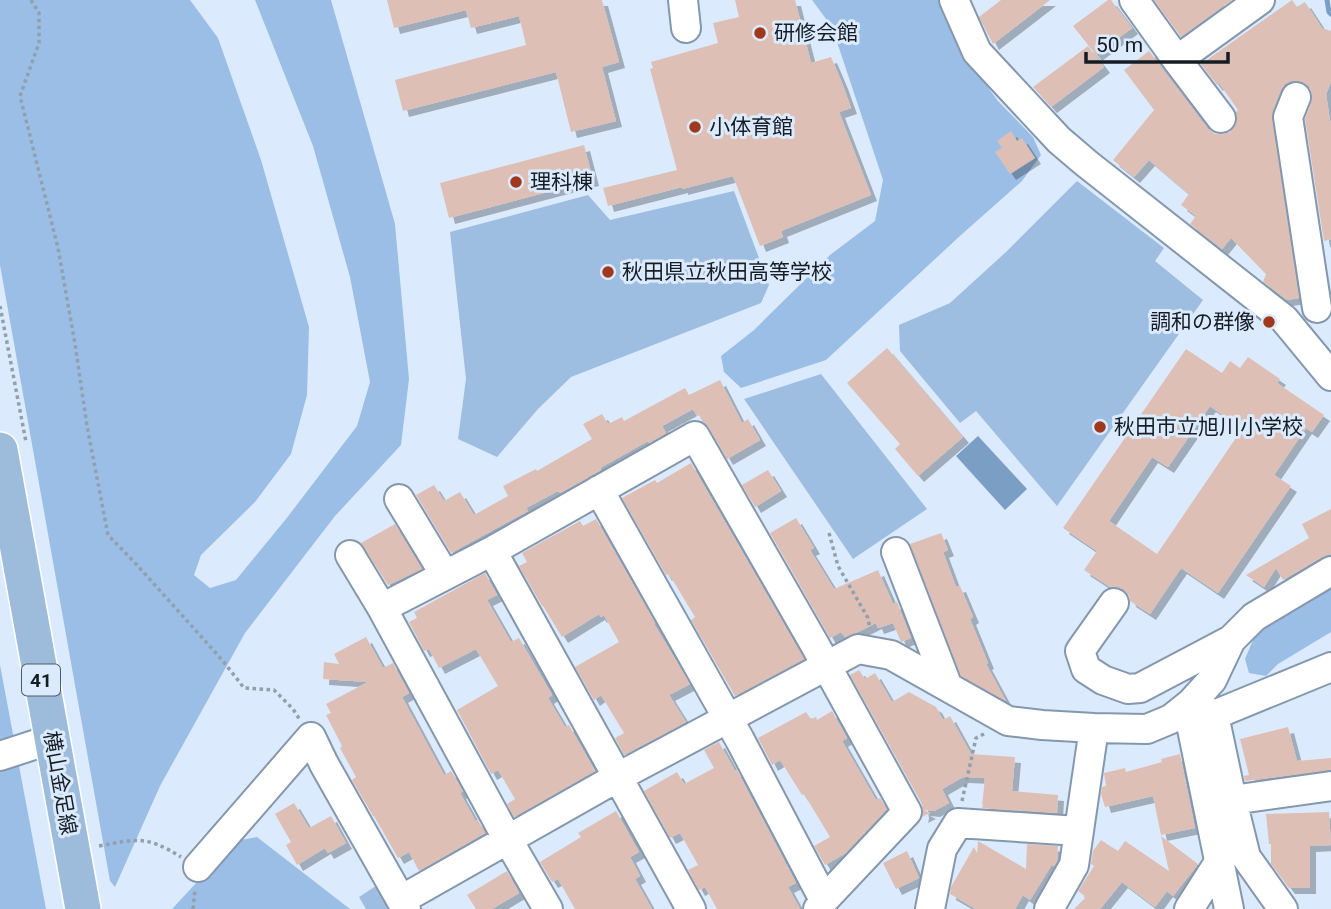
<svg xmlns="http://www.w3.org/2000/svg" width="1331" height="909" font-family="Roboto,'Noto Sans JP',sans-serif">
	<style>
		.green { fill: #9dbde1 }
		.forest { fill: #9bbee6 }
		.water { fill: #7b9ec4 }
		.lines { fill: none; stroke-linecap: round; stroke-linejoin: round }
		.stream { stroke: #7b9ec4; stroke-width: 5 }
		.building { fill: #debfb6; fill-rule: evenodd; filter: url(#shadow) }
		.minor-casing { stroke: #8497ac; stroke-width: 32 }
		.major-casing { stroke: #fff; stroke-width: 38 }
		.path { stroke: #929fad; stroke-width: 3.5; stroke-dasharray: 3.5 3.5; stroke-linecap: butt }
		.minor { stroke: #fff; stroke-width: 28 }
		.major { stroke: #9dbbdb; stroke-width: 35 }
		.poi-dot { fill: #a0381d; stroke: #dbebfd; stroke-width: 2.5 }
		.labels { text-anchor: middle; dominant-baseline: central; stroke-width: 6; stroke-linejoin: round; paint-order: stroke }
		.shield { fill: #dbebfd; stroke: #505a65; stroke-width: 2 }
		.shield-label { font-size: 19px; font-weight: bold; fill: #151c24 }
		.poi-label { font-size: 21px; fill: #151c24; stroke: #dbebfd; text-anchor: start }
		.street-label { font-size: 21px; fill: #151c24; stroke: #dbebfd }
	</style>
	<defs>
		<filter id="shadow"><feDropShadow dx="6" dy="6" stdDeviation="0" flood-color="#0004"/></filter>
	</defs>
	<rect width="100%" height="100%" fill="#dbebfd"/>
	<path class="green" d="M1077 181 1164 248 1155 261 1203 300 1057 506 976 411 960 423 900 351 899 325 950 303 1006 252Z
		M734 191 769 285 761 303 571 377 538 409 497 457 458 439 466 379 450 232 588 195 610 220Z
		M821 374 927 509 853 559 744 399Z
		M379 884 393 909H366L359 897Z"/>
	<path class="forest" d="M0 0H190L218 38 261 160 309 327 307 395 291 454 255 502 201 555 194 575 210 588 236 580 286 519 357 426 370 382 350 277 313 146 255 0H331L395 224 409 379 401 445 335 516 245 633 160 786 115 887 110 881 0 265Z
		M812 0H938L971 64 998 101 1033 137 1041 155 1022 181 961 235 826 360 741 388 724 372 721 356 754 330 830 255 875 221 883 180 832 27Z
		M1331 582V632L1278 664 1266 676 1249 673 1245 659 1253 640 1275 618Z
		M0 665 46 909H0Z
		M257 837 350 909H172L235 841Z"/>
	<path class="water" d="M978 436 1027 489 1005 510 956 456Z"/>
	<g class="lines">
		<path class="stream" d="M1327 0 1329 12 1331 14"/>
	</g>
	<path class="building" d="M387 0H602L619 62 602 67 616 121 571 132 556 72 403 111 395 80 526 45 519 16 471 28 466 10 394 28Z
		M735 0H795L811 63 831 57 842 83 851 108 839 112 871 195 781 231 783 237 760 246 733 176 682 189V187L608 206 603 188 677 170 650 69 653 68 651 62 718 43 713 23 739 17Z
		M1001 0H1050L993 44 979 17Z
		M1108 0H1111L1132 28 1096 55 1073 26Z
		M1154 0H1232L1181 37Z
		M1292 0 1297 7 1305 2 1322 28 1331 31V82L1326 94 1331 127V239L1324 241 1305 119 1311 103 1312 94 1309 86 1303 82 1293 81 1285 84 1281 90 1273 111 1272 119 1299 298 1287 300 1263 282 1266 274 1231 238 1222 249 1190 224 1196 216 1181 205 1189 194 1149 160 1134 177 1113 160 1154 110 1124 70 1149 51 1208 129 1215 134H1222L1230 132 1236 124 1237 117 1236 112 1238 110 1219 83 1217 85 1201 64Z
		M1088 46 1104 67 1051 107 1033 87Z
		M1011 131 1017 141 1022 138 1035 158 1010 174 995 152 1002 148 997 141Z
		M584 145 593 180 449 218 440 183Z
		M887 348 963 437 918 476 895 449 900 444 847 383Z
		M1186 349 1222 373 1230 361 1240 368 1248 357 1280 379 1277 383 1324 415 1312 432 1306 428 1274 475 1291 486 1218 593 1181 568 1150 614 1130 601 1129 595 1123 589 1116 587H1110L1084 570 1097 551 1063 528ZM1210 406 1242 429 1157 554 1109 521 1152 457 1168 467Z
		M720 380 742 423 748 419 760 440 727 459 709 428 703 421 699 415 697 416 693 409 662 426 666 433 649 443 648 441 600 468 601 470 560 493 558 491 526 508 528 511 451 553 416 495 434 485 444 501 460 492 474 515 508 496 503 486 536 469 537 471 592 439 583 424 602 414 608 424 622 417 624 421 685 388 689 395Z
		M691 463 804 659 735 696 691 620 695 617 669 574 666 575 622 498 655 480 657 483Z
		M768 470 781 491 755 507 742 485Z
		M1331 509V554L1322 557 1283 580 1276 568 1264 587 1246 575 1309 538 1302 524Z
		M796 518 814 548 810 550 834 589 878 570 893 604 897 602 911 638 901 642 893 623 878 628 876 623 856 633 845 637 841 632 830 638 770 533Z
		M596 519 655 623 654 624 690 684 669 695 686 722 624 755 615 738 624 733 601 695 594 700 575 667 619 642 604 615 601 617 599 614 562 637 543 606H542L519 566 527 562 522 553 580 521 583 526Z
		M395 524 422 569 388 585 361 543Z
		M941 533 948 550 943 552 956 587 960 586 973 617 970 619 988 663 986 664 1006 701 961 676 910 544Z
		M485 573 497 595 487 600 511 642 519 638 552 695 548 698 565 727 569 725 595 771 514 817 507 804 515 799 498 770 491 774 457 710 498 686 476 649 439 668 429 649 424 651 409 622 417 618 414 612Z
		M366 637 383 668 393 663 409 693 402 697 444 775 451 771 463 791 460 793 475 820 476 821 478 820 485 833 419 871 409 852 398 858 374 816H373L352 780 356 777 340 748 342 746 326 715 331 713 326 704 368 682 323 679 324 662 339 664 334 654Z
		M859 670 865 679 875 673 892 702 909 692 936 707 943 720 950 716 971 754 1015 757 1012 791 1058 795 1057 813 982 808 984 804 982 806 985 778 963 777 942 789 949 803 934 811 924 810 930 813 922 817 923 813 922 804 850 675Z
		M832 711 847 738 842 741 876 800 880 798 887 809 846 853 825 865 814 846 830 837 804 794 802 795 780 760 772 765 758 738 806 712 811 719 816 717 817 720Z
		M1288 727 1297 761 1331 758V770L1245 781 1244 776 1249 775 1240 739Z
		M719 742 735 771 737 770 796 883 788 887 800 909H717L705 887 699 890 688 870 698 865 680 833 670 838 644 791 677 772 684 784 714 768 704 750Z
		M1180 754 1195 828 1161 835 1153 796 1105 807 1101 794 1102 787 1106 786 1104 773 1125 768 1126 772 1162 762 1161 759Z
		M294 803 309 828 331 816 346 843 328 853 325 848 297 865 286 845 291 842 275 814Z
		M616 811 639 852 630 857 640 876 635 879 652 909H575L558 879 552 882 540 862 581 837 578 833Z
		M1329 812 1331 845 1310 846V888H1289L1271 864V844H1269L1266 814Z
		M1161 836 1198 864 1173 896 1167 891 1155 907 1122 882 1100 909H1074L1086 897 1078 891 1094 866 1091 864 1093 851 1101 840 1118 851 1125 841 1169 871Z
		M978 841 1026 869 1027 844 1058 846 1057 861 1054 866H1051L1030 900 1023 895 1015 909H976L950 894 951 887 974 847 977 853Z
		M907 851 919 878 896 889 883 863Z
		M507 871 519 893 492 909H476L467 895Z"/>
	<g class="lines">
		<defs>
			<path id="minor" d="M683 0 686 28
				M954 0 977 52 1059 140 1086 163 1284 319 1331 376
				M1134 0 1177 60 1260 0
				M1177 60 1221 118
				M1296 97 1288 117 1317 308
				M599 490 740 740 824 900
				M399 499 445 575
				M492 551 691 909
				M896 552 948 687
				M350 555 382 608 508 840 548 909
				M1114 603 1080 651 1086 669 1103 680 1128 689 1140 688 1231 640
				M382 608 492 551 695 436 815 645 907 812 824 900 818 909
				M1191 703 1214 715 1232 800 1246 857 1283 909
				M1191 703 1192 729 1229 909
				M1214 715 1331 667
				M0 756 52 739
				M1232 800 1331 786
				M198 867 311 737 324 764 406 909
				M401 900 618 777 858 649 891 655 1008 721 1042 725 1094 728 1147 729 1171 719 1191 703 1212 680 1231 640 1254 617 1331 571
				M930 909 942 849 958 823 1078 831
				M1049 909 1074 865 1094 728
				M1189 909 1219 862"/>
			<path id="major" d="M0 450 83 909"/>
		</defs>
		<use href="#minor" class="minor-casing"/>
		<use href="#major" class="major-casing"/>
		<path class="path" d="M31 0 39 13V43L20 96 58 248 75 344 87 426 108 535 137 565 223 661 244 688 274 690 293 709 300 720
			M0 306 26 442
			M829 533 838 566 868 618 870 629
			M962 801 976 738 984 734
			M99 846C136 839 146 835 181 857
			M193 909 195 890"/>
		<use href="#minor" class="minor"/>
		<use href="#major" class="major"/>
	</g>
	<g class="poi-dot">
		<circle cx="760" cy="33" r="7"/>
		<circle cx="695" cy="127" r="7"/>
		<circle cx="516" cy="182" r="7"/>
		<circle cx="608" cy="272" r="7"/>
		<circle cx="1269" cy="322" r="7"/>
		<circle cx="1100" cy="427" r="7"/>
	</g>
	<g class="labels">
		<rect class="shield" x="22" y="664.5" width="38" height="31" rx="5"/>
		<g class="shield-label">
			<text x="41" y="680">41</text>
		</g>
		<g class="poi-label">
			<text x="774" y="33">研修会館</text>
			<text x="709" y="127">小体育館</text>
			<text x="530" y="182">理科棟</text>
			<text x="622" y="272">秋田県立秋田高等学校</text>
			<text x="1255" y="322" text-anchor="end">調和の群像</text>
			<text x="1114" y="427">秋田市立旭川小学校</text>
		</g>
		<g class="street-label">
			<text transform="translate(60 783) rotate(80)">横山金足線</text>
		</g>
	</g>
	<path d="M1086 52v10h142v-10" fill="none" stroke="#151c24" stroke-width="3.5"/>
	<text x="1096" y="52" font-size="21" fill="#151c24" stroke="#dbebfd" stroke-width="5" paint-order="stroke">50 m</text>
</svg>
